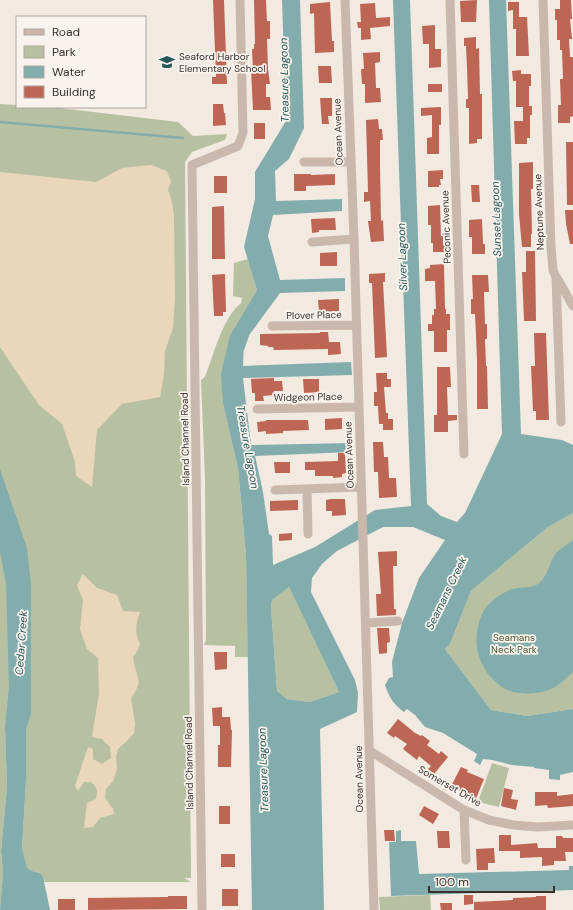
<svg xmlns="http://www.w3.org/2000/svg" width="573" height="910" font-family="'DM Sans',sans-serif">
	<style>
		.green { fill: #b8c0a2 }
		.sand { fill: #ead7bb }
		.water { fill: #82adac; fill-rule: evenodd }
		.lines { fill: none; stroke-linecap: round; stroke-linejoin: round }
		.stream { stroke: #82adac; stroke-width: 2.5 }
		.building { fill: #bd6654 }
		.minor { stroke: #cab8ad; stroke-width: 9 }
		.labels { text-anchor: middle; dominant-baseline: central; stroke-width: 3.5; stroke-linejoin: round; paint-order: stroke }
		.poi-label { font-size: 10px; fill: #392f2b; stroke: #f9f3ee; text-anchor: start }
		.street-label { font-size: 10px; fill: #392f2b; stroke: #f9f3ee }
		.park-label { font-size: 10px; fill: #4a5531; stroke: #f9f3ee }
		.water-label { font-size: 11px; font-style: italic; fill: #245758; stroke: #f9f3ee }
	</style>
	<rect width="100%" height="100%" fill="#f2e9e1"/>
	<path class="green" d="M0 104 17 105V107H51L178 122 193 136 227 134 225 140 192 152 185 162 191 878H184L191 882H44L40 873 32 871 26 868 22 848 26 780 5 728 7 787 1 851 3 872 0 910Z
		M248 259 257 290 230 335 223 404 238 468 246 555 248 657H235V646L204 645 206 640 205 479 201 380 205 377C214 354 222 319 241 303L242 298 233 296 234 263Z
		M573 513V709L527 716 491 710 445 649 450 644 471 591 548 527Z
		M289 587 339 692 310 702 287 699 277 691 271 607 272 600Z
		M492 763 509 768 499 807 478 802Z
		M430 895 431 910H380L379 897Z"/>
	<path class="sand" d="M151 165 167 171 171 182 168 190 172 202 174 216 175 298 173 328 165 351 164 374 160 397 122 404 97 430 92 487 76 476 75 462 62 424 39 405 0 347V172L96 182 122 168Z
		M83 574 97 588 117 595 123 611 140 612C136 624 134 632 140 644L138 650 133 657C135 677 145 679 131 698L135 724 134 733 127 741 118 749 116 757 117 769 113 781 106 789 105 798 113 809 114 814 100 818 93 827 84 828 87 803 96 799C98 791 97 787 91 782H84L78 791 75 786 88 747 93 749V759L102 764 111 758 110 747 102 739 92 737 99 693 98 658 87 649 80 629 83 600 77 585Z"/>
	<path class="water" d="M282 0H300L304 128 289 159 275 171 276 201 342 199V211L273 215 268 236 280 280 345 278V291L280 293 244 342 243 366 351 362 352 375 243 378 251 445 351 443V452L255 456 263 492 269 534 272 536 273 565 315 547 375 510 411 506 393 0H410L427 504 441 516 457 522 465 513 502 434 489 0H506L521 434 562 440 573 445V513L548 527 471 591 450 644 445 649 491 710 527 716 573 709V772L560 775V780L549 779V770L534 768V767L512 765 492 760 483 759 480 765 474 761 477 754 443 733 425 727 415 715 407 709 404 712C394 705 389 697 385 685L389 678 393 677 392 662 402 623 419 578 445 540 413 527H383L337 551 322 564 312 578 311 592 355 680 358 693 357 712 320 729 324 910H252L246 555 238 468 223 404 221 374 230 335 257 290 244 247 255 199V172L286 121ZM289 587 339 692 310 702 287 699 277 691 271 607 272 600Z
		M0 469 27 548 31 584V714L26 729V780L22 848 27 868 32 871 40 873 43 877 50 910H0L3 872 1 851 7 787 5 728 9 688 6 583 0 552Z
		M573 540V672C565 679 557 688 546 691 536 694 523 694 513 692 508 691 501 687 497 683 476 666 471 637 483 612 489 601 505 590 517 588 524 587 531 588 538 584 548 577 549 562 556 553 561 548 568 544 573 540Z
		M401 830V841H416L419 874 569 870V866H573V890L391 896 389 842H396V831Z"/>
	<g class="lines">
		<path class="stream" d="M0 122 183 138
			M243 349 248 335"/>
	</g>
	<path class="building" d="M213 0H224L227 84H212V77H216Z
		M254 0H266L267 21H270V39H267L268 69 270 84H266V97H270L271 110H253L251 70H253L252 49H254V44H255Z
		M477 0 476 22H461L460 1Z
		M560 0H571L572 19H570L572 39H569L570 57H573V116L570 117V123H558V105H561L560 79H563L562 50H560V40H557V20H555V9H560Z
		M330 2 332 41H334V52L315 53 314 13 310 14V4Z
		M508 2H519V17H527L529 56H516V29H513V10L508 11Z
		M375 3 376 18 390 17V26L370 28 371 39 361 40V28H358L357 22H361L360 4Z
		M435 25V49H441V67L429 68V44H423L422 26Z
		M476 37V49L479 48 480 94H482V139H477V143L469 144V108H466V99H468L467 67 466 46H464V38Z
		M380 52V62L375 63 376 88H380L381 102 365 103V84H362L361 69H364L363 53Z
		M318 66H331L332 83H319Z
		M521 70V74H531V86H529V106H532V115H530V138H527V144H515L514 121H523V107H516V81H513L512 71Z
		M428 84H442V92H428Z
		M320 98H332V116H328L329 124H322Z
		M213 104H223L224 113H225L226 125 213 126Z
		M441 107V125H439V154H427V138L432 137V115L421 116V108Z
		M378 119 379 129H382L383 140H380V165L381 221 383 220 384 241 371 242 368 221H371L370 201 364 202V192H368L366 120Z
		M254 123H265V139H254Z
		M566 142H573V205H567Z
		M533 162V189H531L532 234H531V247H522L519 214V163Z
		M443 170V179H440L441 185H439V187H428V171Z
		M294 174H311V175L335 174V185L306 186V191H294Z
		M214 176H227V193H214Z
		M471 185H479L480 202H472Z
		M440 205 441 236H443V244H446V252H433V243H431V225H428V206Z
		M224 206 225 259H212V207Z
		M565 210H573V244H570L566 224Z
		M335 218 336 230H319V232L312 233 311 219Z
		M482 219 483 244H485V254H472V237H469V220Z
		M526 251H535L536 321H524L522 272H526Z
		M337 252V266H320V253Z
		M444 264 445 309H446V314H450V330H447V352H434V331H428V324H432V315H434V309H436L435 281H425V269L430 268V265Z
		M385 273V282H383L387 357 375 358 372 283H369V274Z
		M225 274 226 312H223V316H214L212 275Z
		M472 275H488L489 292H484L485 324H487V339H485L486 366H487L488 409H477V359L475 314H471V299H473Z
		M339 299V311L319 312 318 300Z
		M320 332H328L329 342H340L341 354 328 355V349L274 350 273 347H268V346L260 345V334L320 333Z
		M534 333H546L549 420H536V411H533L531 366H535Z
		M437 367H450L451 387H447L448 415H457V420L448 421V432H434V415H437Z
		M376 373H387V379H391V387H384L386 413H388V419H393V430H383V424H379L378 406H374V392H377Z
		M274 378V381H282L283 391H274V395L263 396 264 401H255V393H252L251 379Z
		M303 379H319V392L304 393Z
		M342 418V429L325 430V419Z
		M266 420H308L309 430 283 431V433L266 434V431L258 432 257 422 266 421Z
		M373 442H383L384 457H388L389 478H396L397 497 379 498 378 472H374Z
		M338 453H345L346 473 342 474V477L333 478V476H315V470H305V462L338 461Z
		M274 462H290V473H275Z
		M331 499H345L346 515 332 516V511H326V500Z
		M298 500V510L270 511V501Z
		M292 533V540L279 541V534Z
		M397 551V566H393L394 609H396V615L377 616 376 594H381L378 552Z
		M377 628H389L390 642 387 643V653L379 654Z
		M214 652H227V669L215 670Z
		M222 707V717H230L231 730H232L231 767H218V745H220V726H213L212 708Z
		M398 719 415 733 421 736 422 735 430 741 427 745 439 754 441 751 448 757 434 774 428 769 431 766 419 756 417 760 403 749 407 744 395 736 394 738 387 733Z
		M461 767 468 770 467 772 484 779 475 801 469 799 470 796 457 790 456 792 450 788Z
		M504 788 513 790 511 799 518 800 516 810 501 806Z
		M535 792H557V796L573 794V806L548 808 547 805 535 806Z
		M219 806H230V824H219Z
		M424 806 439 814 433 824 419 815Z
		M384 830H394L395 841H385Z
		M437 831H449L450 848H438Z
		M499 835H511V845L537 843 538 848H556V836H562L563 838H573V852H565L566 861H554V865L542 866V857L520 858V851H499Z
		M494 848 495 863H488V870H477L476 849Z
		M221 854H235V867H221Z
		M222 889H238V906H222Z
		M464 895H473V904L464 905Z
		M168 896H187V909L88 910V898L168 897Z
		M536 896H546V910H474V902L513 900V898L536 897Z
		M58 899H75V910H58Z
		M440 903H452V910H441Z"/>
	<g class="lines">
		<path class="minor" d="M345 0 354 239 374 910
			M450 0 464 454
			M543 0 551 247 553 270 556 277 561 422
			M304 162H350
			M312 242 354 239
			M557 278 573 306
			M272 326 356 325
			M257 409 359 407
			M307 489 308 534
			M275 490 361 487
			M366 623 398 621
			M370 751 464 810 489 820 513 825 538 827 573 825
			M464 810 466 860
			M202 910 192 165 238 146 243 133 240 0"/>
	</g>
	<defs>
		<symbol id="school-bare" viewBox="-9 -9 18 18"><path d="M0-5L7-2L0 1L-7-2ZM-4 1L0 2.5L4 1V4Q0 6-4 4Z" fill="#245758" stroke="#f9f3ee" stroke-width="2.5" paint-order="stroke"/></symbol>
	</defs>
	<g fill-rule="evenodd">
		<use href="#school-bare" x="156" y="51" width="22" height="22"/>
	</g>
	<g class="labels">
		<g class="poi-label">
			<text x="179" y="56">Seaford Harbor<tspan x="179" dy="12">Elementary School</tspan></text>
		</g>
		<g class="street-label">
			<text transform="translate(338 132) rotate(-92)">Ocean Avenue</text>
			<text transform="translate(539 212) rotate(-92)">Neptune Avenue</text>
			<text transform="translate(446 227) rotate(-92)">Peconic Avenue</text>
			<text transform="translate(314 315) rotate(-1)">Plover Place</text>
			<text transform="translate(308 397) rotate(-1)">Widgeon Place</text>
			<text transform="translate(185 439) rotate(-91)">Island Channel Road</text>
			<text transform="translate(349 455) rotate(-92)">Ocean Avenue</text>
			<text transform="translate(189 763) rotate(-91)">Island Channel Road</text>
			<text transform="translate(359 779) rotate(-91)">Ocean Avenue</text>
			<text transform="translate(450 786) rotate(30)">Somerset Drive</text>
		</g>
		<g class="park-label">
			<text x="514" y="637">Seamans<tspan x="514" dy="12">Neck Park</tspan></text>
		</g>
		<g class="water-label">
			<text transform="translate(284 80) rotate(-91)">Treasure Lagoon</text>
			<text transform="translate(496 219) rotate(-92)">Sunset Lagoon</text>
			<text transform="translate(402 257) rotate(-92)">Silver Lagoon</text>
			<text transform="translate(248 447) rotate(80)">Treasure Lagoon</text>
			<text transform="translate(446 593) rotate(-64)">Seamans Creek</text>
			<text transform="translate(21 643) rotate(-86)">Cedar Creek</text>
			<text transform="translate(263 770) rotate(-92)">Treasure Lagoon</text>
		</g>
	</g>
	<rect x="16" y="16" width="130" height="92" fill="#f9f3ee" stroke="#aca5a0"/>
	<rect x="24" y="29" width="20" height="6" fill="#cab8ad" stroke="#aca5a0"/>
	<text x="52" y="36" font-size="12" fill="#392f2b">Road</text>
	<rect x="24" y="46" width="20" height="12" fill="#b8c0a2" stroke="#aca5a0"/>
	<text x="52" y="56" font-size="12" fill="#392f2b">Park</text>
	<rect x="24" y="66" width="20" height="12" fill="#82adac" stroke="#aca5a0"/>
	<text x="52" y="76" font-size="12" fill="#392f2b">Water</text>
	<rect x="24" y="86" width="20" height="12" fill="#bd6654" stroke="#aca5a0"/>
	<text x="52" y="96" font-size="12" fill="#392f2b">Building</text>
	<path d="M429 886v6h125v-6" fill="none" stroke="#392f2b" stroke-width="2"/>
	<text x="435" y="886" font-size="12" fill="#392f2b" stroke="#f9f3ee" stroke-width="3" paint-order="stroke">100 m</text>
</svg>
